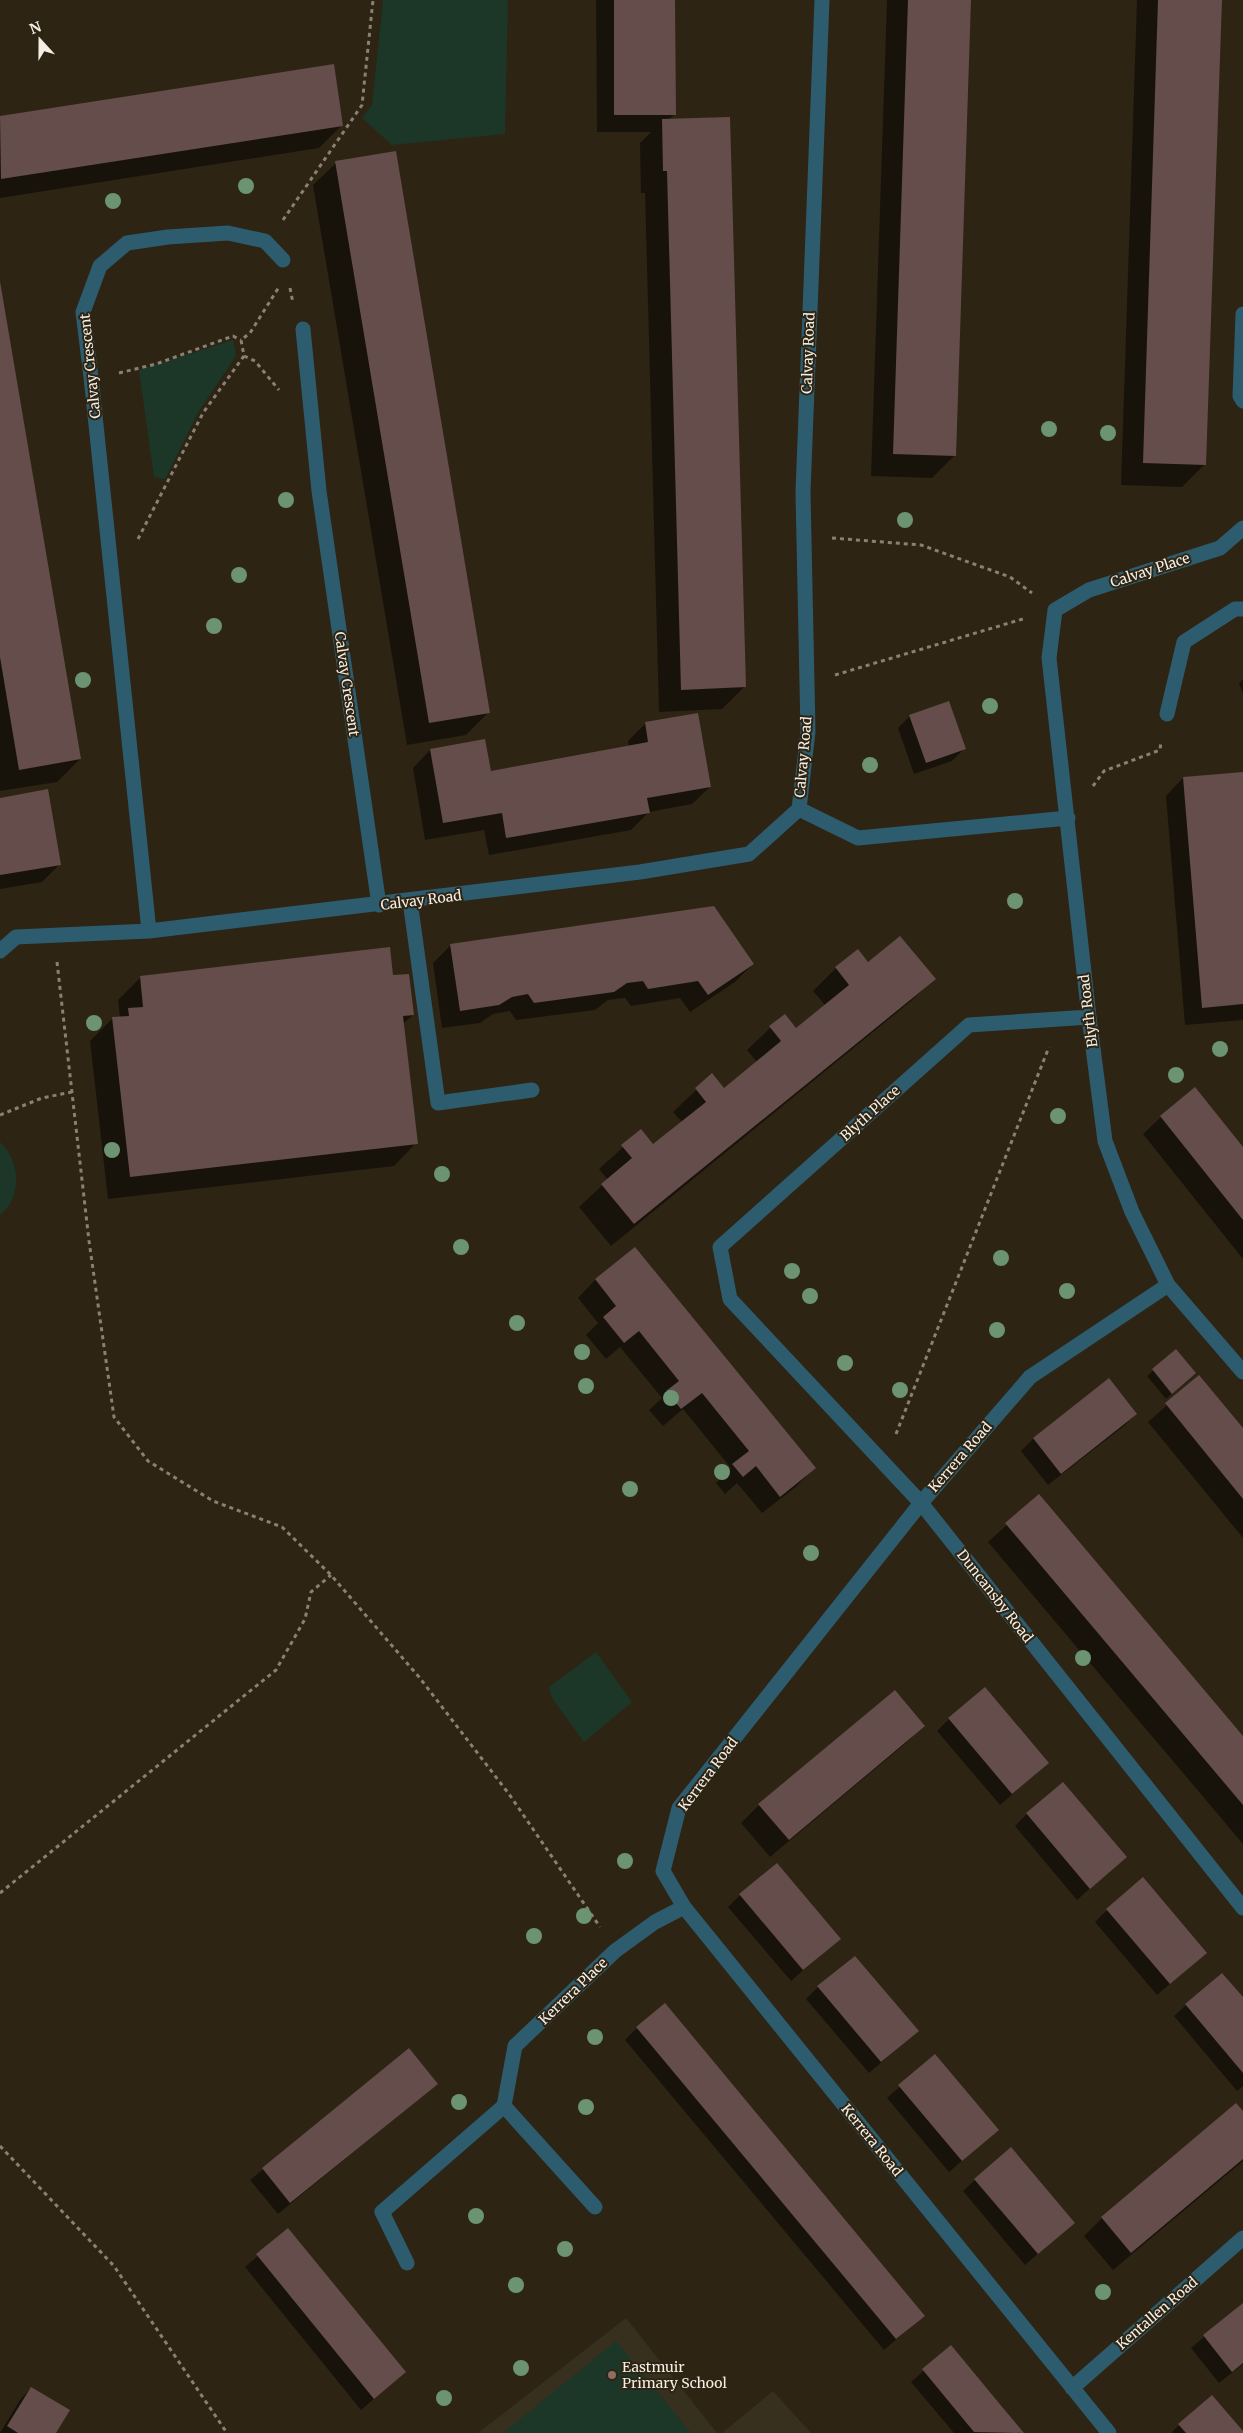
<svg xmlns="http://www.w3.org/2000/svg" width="1243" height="2433" font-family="Merriweather,serif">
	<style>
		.education { fill: #37301f }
		.green { fill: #1c3727 }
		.shadow { fill: #0007 }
		.building { fill: #644d4b }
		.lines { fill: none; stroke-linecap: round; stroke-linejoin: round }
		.path { stroke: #898174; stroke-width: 3; stroke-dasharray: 4 4; stroke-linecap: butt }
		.minor { stroke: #2d5c6f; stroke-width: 15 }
		.tree { fill: #6c9472 }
		.education-dot { fill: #8d6e63; stroke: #2d2413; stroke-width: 2 }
		.labels { text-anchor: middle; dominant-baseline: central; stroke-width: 4; stroke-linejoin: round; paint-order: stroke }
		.street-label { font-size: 14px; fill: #f4eee4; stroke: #2d2413 }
		.poi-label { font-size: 14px; fill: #f4eee4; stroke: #2d2413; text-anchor: start }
	</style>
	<rect width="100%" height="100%" fill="#2d2413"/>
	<path class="education" d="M626 2318 717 2433H478Z
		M773 2391 811 2433H722Z"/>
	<path class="green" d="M383 0H508L505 134 392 145 362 118 372 105Z
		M233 340 236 356 199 411 165 479 154 477 139 370Z
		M0 1142C20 1160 23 1197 0 1215Z
		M596 1652 632 1702 584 1742 552 1698 549 1687Z
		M616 2341 691 2433H503Z"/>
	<path class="shadow" d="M596 0H674L675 114 668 120 744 687 722 709 659 712 645 193H641L640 143 651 132H597Z
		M887 0H970L955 455 932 478 871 476Z
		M1137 0H1220L1205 464 1182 487 1121 485Z
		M333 65 342 125 319 148 0 198V117Z
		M336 163 489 712 466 735 407 745 313 185Z
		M0 282 80 759 57 782 0 791Z
		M1243 679V694L1239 683Z
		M910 716 964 749 952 761 914 774 898 728Z
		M645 724 710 787 692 804 649 812 631 830 489 855 484 830 425 840 413 768 430 750 490 772 629 747 628 741Z
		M1243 773V1020L1185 1025 1166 796 1183 778Z
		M0 799 60 864 42 882 0 889Z
		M451 945 753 964 735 982 690 1012 680 998 631 1006 625 998 608 1000 595 1010 516 1020 510 1011 493 1014 480 1023 442 1028 433 963Z
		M868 964 934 978 911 1001 611 1246 579 1207 608 1180 599 1169 641 1131 653 1146 682 1122 673 1112 712 1075 724 1089 757 1062 747 1050 784 1015 796 1029 826 1006 813 991 836 968Z
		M141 977H392L413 1015 403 1024 416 1143 394 1166 108 1199 90 1041 112 1019 120 1018 118 1000Z
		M1161 1117 1243 1149V1259L1143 1134Z
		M635 1249 814 1468 797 1486 762 1513 737 1483 725 1494 716 1483 731 1468 683 1409 663 1426 649 1410 662 1398 620 1347 606 1359 586 1335 598 1323 578 1298 595 1280Z
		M1176 1351 1189 1379 1166 1399 1147 1376Z
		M1199 1377 1243 1430V1538L1148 1422Z
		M1109 1379 1136 1414 1124 1426 1048 1485 1021 1451 1033 1439Z
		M1039 1496 1243 1738V1844L988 1542Z
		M894 1692 923 1726 906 1743 770 1857 741 1823 759 1805Z
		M949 1719 1048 1763 1000 1805 937 1731Z
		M1027 1814 1125 1857 1077 1900 1015 1826Z
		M740 1895 839 1939 791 1981 728 1907Z
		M1107 1910 1206 1953 1157 1995 1095 1922Z
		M818 1987 905 2042 869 2073 806 1999Z
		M1243 1999V2086L1237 2091 1174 2016 1186 2005Z
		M637 2028 923 2315 911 2327 884 2350 625 2040Z
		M409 2050 437 2084 278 2214 250 2180Z
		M935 2056 997 2130 949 2172 887 2098Z
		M1236 2105 1243 2113V2161L1113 2270 1084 2236 1102 2218Z
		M975 2180 1073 2223 1025 2265 963 2191Z
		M288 2230 405 2372 361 2410 245 2267Z
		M1243 2304V2364L1219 2383 1191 2348Z
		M951 2347 1022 2433H954L911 2382Z
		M31 2388 55 2433H0L20 2400Z
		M1212 2397 1243 2433H1171L1179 2425Z"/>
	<path class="building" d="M614 0H675L676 115H614Z
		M908 0H971L956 456 893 454Z
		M1158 0H1222L1206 465 1143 463Z
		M334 64 343 126 1 179 0 116Z
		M730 117 746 687 681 690 667 171H663L662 119Z
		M396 151 490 713 429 723 335 161Z
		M0 281 81 759 19 770 0 657Z
		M949 701 966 749 926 763 909 715Z
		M698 713 711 787 647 798 650 813 506 838 502 813 443 823 430 749 485 739 491 771 648 742 645 722Z
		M1243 772V1004L1202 1008 1183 777Z
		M48 789 61 865 0 875V798Z
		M714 906 754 964 708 995 698 981 648 989 643 981 627 983 614 992 534 1003 528 994 512 997 499 1005 460 1011 450 944Z
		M900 936 936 979 634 1224 601 1184 632 1158 621 1145 641 1129 653 1144 706 1102 695 1088 712 1073 724 1088 781 1041 769 1026 785 1014 796 1028 849 985 835 967 858 949 868 962Z
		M390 947 393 975 409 974 414 1015 403 1016 418 1144 130 1177 112 1017 129 1016 128 1008 143 1007 140 976Z
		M1195 1087 1243 1147V1220L1160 1116Z
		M635 1247 816 1468 780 1497 756 1466 743 1477 732 1464 749 1451 702 1393 681 1409 666 1391 679 1381 639 1331 624 1343 603 1317 616 1306 595 1279Z
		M1176 1349 1196 1373 1172 1394 1152 1369Z
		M1199 1375 1243 1428V1499L1165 1403Z
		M1109 1378 1137 1414 1061 1474 1033 1438Z
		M1039 1494 1243 1736V1805L1005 1523Z
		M985 1687 1049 1763 1012 1794 948 1718Z
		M895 1690 925 1726 789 1840 758 1804Z
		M1063 1782 1127 1857 1090 1889 1026 1813Z
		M777 1863 841 1939 803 1970 739 1894Z
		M1143 1877 1207 1953 1170 1984 1106 1909Z
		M855 1956 919 2031 881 2062 817 1986Z
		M1222 1973 1243 1997V2073L1185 2004Z
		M665 2003 925 2316 896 2339 636 2027Z
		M409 2048 438 2084 290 2203 262 2168Z
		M935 2054 999 2130 962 2161 898 2085Z
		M1236 2103 1243 2111V2159L1131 2253 1101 2217Z
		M1011 2147 1075 2223 1038 2254 974 2179Z
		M288 2228 406 2372 374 2399 256 2254Z
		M1243 2303V2363L1232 2372 1203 2335Z
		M951 2345 1003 2408 1024 2433 974 2432 922 2369Z
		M31 2387 70 2410 56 2433H18L7 2426Z
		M1212 2395 1243 2431V2433H1186L1178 2424Z"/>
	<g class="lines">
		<path class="path" d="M283 220 362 105 373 0
			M290 288 293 303
			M244 356 255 361 279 390
			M119 373 156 364 233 336 241 340
			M832 538 921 545 1010 577 1032 593
			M138 539 203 413 244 356 241 340 250 333 279 287
			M835 675 1026 618
			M1093 786 1104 771 1160 750 1161 742
			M57 962 89 1241 114 1417 148 1461 213 1501 282 1527 331 1575 419 1677 509 1794 600 1927
			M0 1115 42 1098 72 1092
			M896 1434 1049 1047
			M0 1893 276 1670 305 1619 311 1592 331 1575
			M0 2146 114 2266 227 2433"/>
		<path class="minor" d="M1243 314 1240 396 1243 401
			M303 329 319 491 379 905
			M1243 528 1220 548 1089 590 1055 610 1049 658 1089 1017 1105 1141 1132 1212 1168 1285 1243 1372
			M1167 714 1184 642 1235 609H1243
			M799 809 858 838 1068 818
			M410 901 438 1103 532 1090
			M149 931 91 377 83 312 100 266 127 243 168 237 228 233 265 241 283 260
			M0 951 16 937 149 931 640 872 749 854 799 809 808 732 803 492 822 0
			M1089 1017 969 1025 720 1247 730 1299 921 1503 1243 1908
			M504 2106 595 2207
			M407 2263 382 2212 504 2106 515 2046 615 1951 655 1922 684 1907
			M1072 2388 1243 2238
			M1109 2433 684 1907 663 1871 679 1808 921 1503 1030 1377 1168 1285"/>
	</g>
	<g class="tree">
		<circle cx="246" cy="186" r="8"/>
		<circle cx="113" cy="201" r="8"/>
		<circle cx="1049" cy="429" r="8"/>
		<circle cx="1108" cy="433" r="8"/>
		<circle cx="286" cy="500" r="8"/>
		<circle cx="905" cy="520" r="8"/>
		<circle cx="239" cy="575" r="8"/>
		<circle cx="214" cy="626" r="8"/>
		<circle cx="83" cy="680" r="8"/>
		<circle cx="990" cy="706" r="8"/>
		<circle cx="870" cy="765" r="8"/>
		<circle cx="1015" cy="901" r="8"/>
		<circle cx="94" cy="1023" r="8"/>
		<circle cx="1220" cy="1049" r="8"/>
		<circle cx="1176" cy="1075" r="8"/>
		<circle cx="1058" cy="1116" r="8"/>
		<circle cx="112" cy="1150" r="8"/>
		<circle cx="442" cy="1174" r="8"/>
		<circle cx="461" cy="1247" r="8"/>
		<circle cx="1001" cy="1258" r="8"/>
		<circle cx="792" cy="1271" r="8"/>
		<circle cx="1067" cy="1291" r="8"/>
		<circle cx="810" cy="1296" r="8"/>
		<circle cx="517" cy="1323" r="8"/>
		<circle cx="997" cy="1330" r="8"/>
		<circle cx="582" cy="1352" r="8"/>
		<circle cx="845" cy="1363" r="8"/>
		<circle cx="586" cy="1386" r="8"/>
		<circle cx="900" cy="1390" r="8"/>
		<circle cx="671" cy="1398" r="8"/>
		<circle cx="722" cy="1472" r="8"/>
		<circle cx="630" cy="1489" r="8"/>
		<circle cx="811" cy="1553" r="8"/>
		<circle cx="1083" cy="1658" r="8"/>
		<circle cx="625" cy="1861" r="8"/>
		<circle cx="584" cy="1916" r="8"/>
		<circle cx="534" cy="1936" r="8"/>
		<circle cx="595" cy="2037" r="8"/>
		<circle cx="459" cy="2102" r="8"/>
		<circle cx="586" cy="2107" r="8"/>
		<circle cx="476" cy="2216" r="8"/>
		<circle cx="565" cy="2249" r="8"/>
		<circle cx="516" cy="2285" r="8"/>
		<circle cx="1103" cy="2292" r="8"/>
		<circle cx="521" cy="2368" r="8"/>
		<circle cx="444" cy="2398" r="8"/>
	</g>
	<circle class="education-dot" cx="612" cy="2375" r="5"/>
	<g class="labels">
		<g class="street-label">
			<text transform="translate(808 353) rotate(-88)">Calvay Road</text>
			<text transform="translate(90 366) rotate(-96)">Calvay Crescent</text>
			<text transform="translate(1150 570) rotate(-18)">Calvay Place</text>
			<text transform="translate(347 684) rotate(82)">Calvay Crescent</text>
			<text transform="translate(803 757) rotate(-85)">Calvay Road</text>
			<text transform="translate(421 900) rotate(-7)">Calvay Road</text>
			<text transform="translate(1088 1011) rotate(-97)">Blyth Road</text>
			<text transform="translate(870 1113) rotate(-42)">Blyth Place</text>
			<text transform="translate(960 1457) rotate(-49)">Kerrera Road</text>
			<text transform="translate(995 1596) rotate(52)">Duncansby Road</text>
			<text transform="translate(708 1774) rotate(-53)">Kerrera Road</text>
			<text transform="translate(573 1991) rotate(-44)">Kerrera Place</text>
			<text transform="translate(872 2140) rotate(51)">Kerrera Road</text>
			<text transform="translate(1157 2313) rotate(-41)">Kentallen Road</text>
		</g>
		<g class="poi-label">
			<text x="622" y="2367">Eastmuir<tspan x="622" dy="16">Primary School</tspan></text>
		</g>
	</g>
	<g transform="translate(40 40) rotate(339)" stroke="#2d2413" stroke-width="4" paint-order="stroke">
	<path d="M0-4L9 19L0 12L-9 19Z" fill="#f4eee4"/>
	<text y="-8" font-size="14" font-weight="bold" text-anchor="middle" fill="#f4eee4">N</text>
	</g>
</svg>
